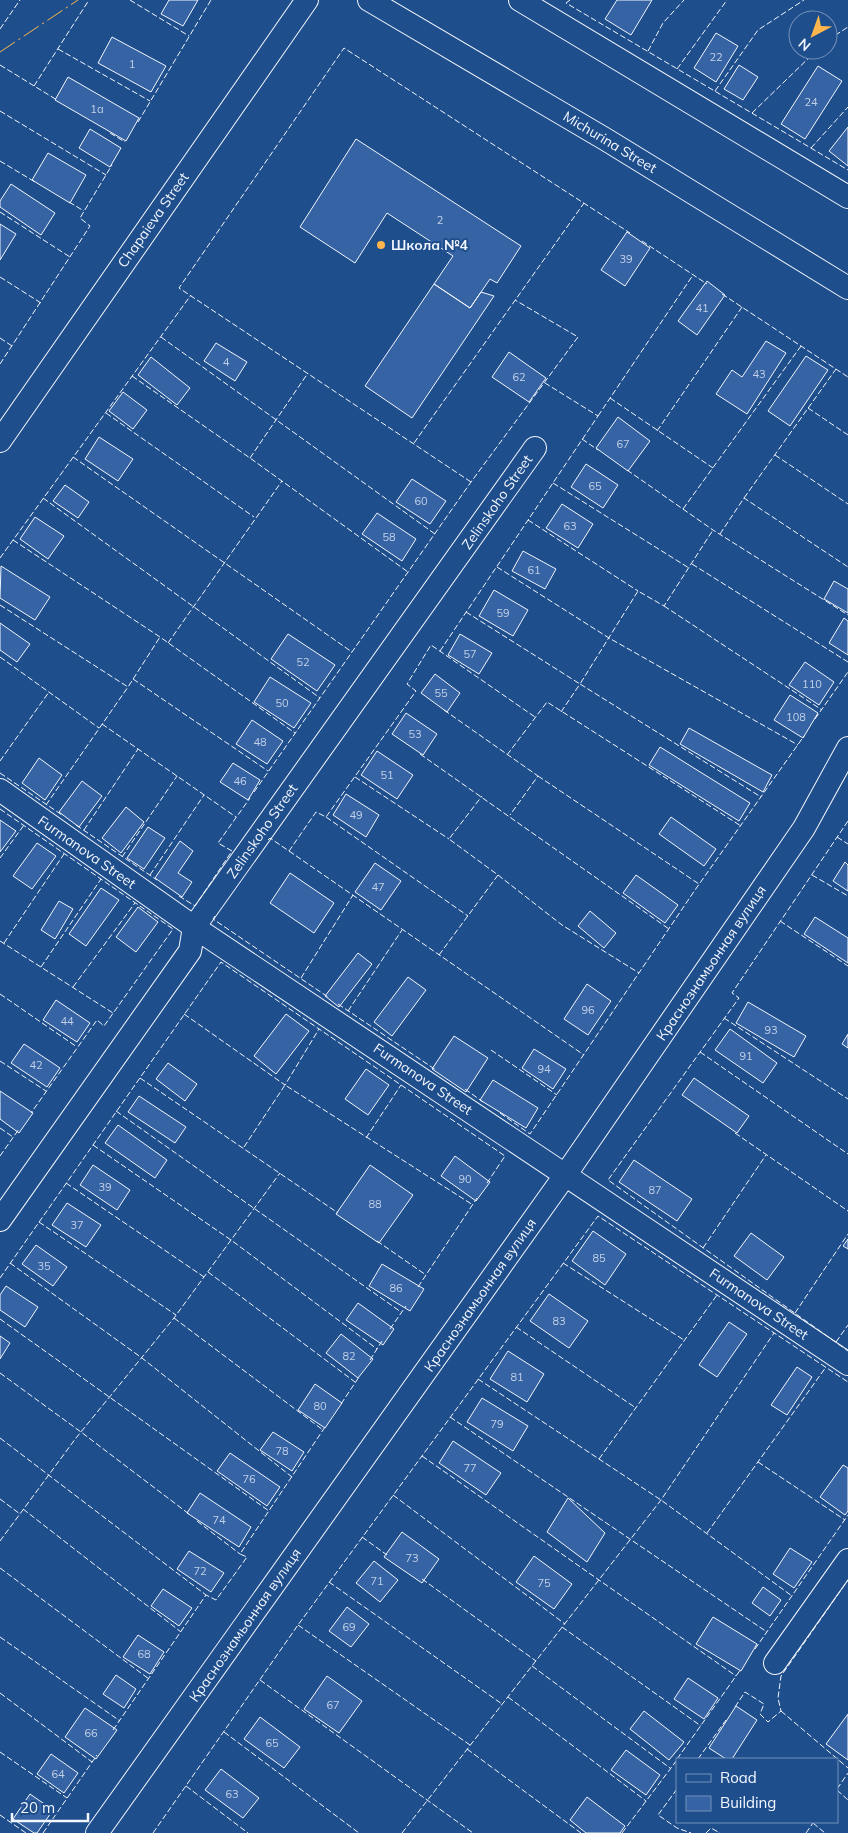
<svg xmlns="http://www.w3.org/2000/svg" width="848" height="1833" font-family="Mulish,sans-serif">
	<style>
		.building { fill: #3563a3; stroke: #f2f6ff }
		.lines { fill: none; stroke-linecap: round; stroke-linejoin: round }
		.street-casing { stroke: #f2f6ff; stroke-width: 24 }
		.street { stroke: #1f4e8c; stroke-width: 22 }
		.fence { stroke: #f2f6ff; stroke-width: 1; stroke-dasharray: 6 2.5; stroke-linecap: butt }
		.power { stroke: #ffb74d; stroke-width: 1; stroke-dasharray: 18 4 2.5 4; stroke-linecap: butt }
		.poi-dot { fill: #ffb74d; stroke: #1f4e8c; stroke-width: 2 }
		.labels { text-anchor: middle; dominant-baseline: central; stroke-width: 4; stroke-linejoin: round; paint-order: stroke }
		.number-label { font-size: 11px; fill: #c3d1e8 }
		.street-label { font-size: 14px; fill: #f2f6ff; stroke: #1f4e8c }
		.poi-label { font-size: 14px; font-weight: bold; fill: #f2f6ff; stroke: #1f4e8c; text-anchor: start }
	</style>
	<rect width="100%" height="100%" fill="#1f4e8c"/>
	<path class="building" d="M169 0H198L183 26 161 14Z
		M617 0H652L631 35 605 19Z
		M716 33 738 46 716 82 694 68Z
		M112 37 166 66 151 92 98 63Z
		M739 65 758 77 743 100 724 89Z
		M818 66 842 81 805 139 781 124Z
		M68 77 139 118 126 141 55 100Z
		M848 127V166L829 151Z
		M90 129 121 148 110 167 79 148Z
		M356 139 521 246 497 283 490 279 470 308 434 284 453 256 387 213 355 263 300 227Z
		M48 153 86 175 70 203 32 180Z
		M11 184 55 213 41 235 0 207V201Z
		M0 224 16 234 0 260Z
		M627 232 650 248 625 286 601 270Z
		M707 281 725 295 697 335 678 321Z
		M434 284 470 308 481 292 494 296 412 418 365 386Z
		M766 341 786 353 747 414 716 394 732 370 742 377Z
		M216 343 247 362 235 381 204 361Z
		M509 352 546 378 529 402 492 377Z
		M806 356 828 370 790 426 768 411Z
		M151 357 190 388 177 405 138 375Z
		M123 392 147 410 133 429 109 411Z
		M618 417 650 441 628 471 596 448Z
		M99 437 133 459 118 481 85 459Z
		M586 464 618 485 603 508 571 487Z
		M412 479 446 501 430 524 396 502Z
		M65 485 89 502 78 518 53 501Z
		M562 504 593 524 578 548 546 528Z
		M377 513 416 539 402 561 362 534Z
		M35 517 64 536 48 559 20 539Z
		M523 551 556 569 545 589 512 571Z
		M1 566 50 597 35 620 0 598Z
		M834 581 848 589V613L824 599Z
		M494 590 528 610 513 636 479 616Z
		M844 618 848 621V655L829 643Z
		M0 623 30 644 17 662 0 650Z
		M288 634 335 665 317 691 271 659Z
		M460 634 492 653 479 674 448 655Z
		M805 662 834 682 819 705 789 685Z
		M435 674 460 693 447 712 421 693Z
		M270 677 311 703 294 728 254 702Z
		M790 695 818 713 803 738 774 720Z
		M406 713 437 734 423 755 392 734Z
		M252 720 283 741 267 764 236 744Z
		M689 728 772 775 763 792 680 744Z
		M660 747 750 803 739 821 649 765Z
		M377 751 413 775 397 799 361 775Z
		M39 758 62 775 45 800 22 783Z
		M233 763 260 780 248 800 220 782Z
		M82 781 102 796 79 827 59 812Z
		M346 794 379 815 366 837 333 815Z
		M126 807 144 822 121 853 102 838Z
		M671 817 716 849 704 866 659 834Z
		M0 820 16 831 0 852Z
		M148 827 165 838 144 869 127 858Z
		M180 841 193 851 178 873 192 882 182 897 155 878Z
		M37 843 56 856 32 889 13 876Z
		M845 862 848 865V891L833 881Z
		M375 863 401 881 381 910 355 892Z
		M290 873 334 903 314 933 270 903Z
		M636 875 678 905 665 923 623 893Z
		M101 888 119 900 86 946 69 934Z
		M59 901 73 909 55 939 41 930Z
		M138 907 158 922 136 952 116 937Z
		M590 911 616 933 604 948 578 926Z
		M815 917 848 938V963L804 934Z
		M358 953 372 964 339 1007 325 996Z
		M408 977 426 990 392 1036 374 1022Z
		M587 984 611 1001 588 1035 564 1019Z
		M56 1000 90 1023 77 1042 43 1020Z
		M748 1002 806 1036 794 1057 736 1023Z
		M286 1014 309 1031 276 1074 254 1056Z
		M730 1029 777 1063 763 1083 715 1050Z
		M848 1034V1048L842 1044Z
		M454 1036 488 1058 466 1092 432 1069Z
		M24 1044 60 1068 47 1087 11 1063Z
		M534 1049 566 1069 553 1089 522 1068Z
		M168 1063 197 1084 185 1101 156 1079Z
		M366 1069 389 1085 368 1115 345 1099Z
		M694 1078 749 1116 737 1133 682 1095Z
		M493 1080 538 1108 526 1128 480 1100Z
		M0 1091 33 1113 19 1133 0 1119Z
		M139 1096 186 1127 175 1143 128 1112Z
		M118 1125 167 1160 155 1178 105 1143Z
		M455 1156 490 1182 476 1201 441 1176Z
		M634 1160 692 1199 677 1221 619 1182Z
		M93 1165 130 1190 117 1210 80 1185Z
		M370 1165 413 1195 379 1243 336 1214Z
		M67 1203 101 1225 86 1247 52 1225Z
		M593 1231 626 1254 605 1285 572 1261Z
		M751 1233 784 1257 767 1280 734 1256Z
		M848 1239V1249L843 1246Z
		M36 1245 67 1267 53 1286 22 1264Z
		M382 1264 424 1289 410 1311 369 1286Z
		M6 1286 38 1307 25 1327 0 1310V1295Z
		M549 1294 588 1321 569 1348 530 1321Z
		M358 1303 394 1329 383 1345 346 1320Z
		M729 1322 747 1334 717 1377 699 1365Z
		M341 1334 373 1359 358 1378 326 1353Z
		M0 1336 10 1343 0 1359Z
		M508 1351 544 1374 527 1402 490 1379Z
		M797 1367 812 1377 787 1415 771 1405Z
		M315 1384 342 1403 325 1428 298 1410Z
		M482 1398 528 1426 513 1451 467 1422Z
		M273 1432 304 1452 292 1471 260 1450Z
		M453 1441 501 1473 486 1495 439 1463Z
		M230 1453 280 1487 267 1506 217 1471Z
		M843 1465 848 1468V1511L845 1515 820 1497Z
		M200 1493 251 1527 239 1547 187 1513Z
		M568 1498 605 1533 587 1562 547 1532Z
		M402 1532 439 1559 422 1583 384 1557Z
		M790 1548 812 1562 794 1588 773 1574Z
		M189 1551 224 1573 211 1592 177 1569Z
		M534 1556 572 1584 554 1609 516 1582Z
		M374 1561 398 1580 380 1602 356 1583Z
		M763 1587 781 1600 770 1616 752 1603Z
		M163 1589 192 1608 179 1626 151 1606Z
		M347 1607 369 1624 351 1647 329 1631Z
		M713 1617 757 1644 741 1671 696 1644Z
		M138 1635 164 1652 150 1674 123 1657Z
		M116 1675 136 1689 124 1708 103 1694Z
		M327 1676 362 1701 339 1733 304 1709Z
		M688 1678 718 1698 704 1719 674 1699Z
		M736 1706 757 1720 732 1759H726L709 1748Z
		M85 1708 117 1730 96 1759 65 1737Z
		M644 1711 684 1742 669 1760 630 1729Z
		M848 1714V1760L826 1744Z
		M260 1717 300 1747 284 1768 244 1739Z
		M626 1750 660 1775 646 1795 611 1770Z
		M51 1754 78 1773 64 1793 37 1774Z
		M221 1769 259 1798 243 1818 205 1790Z
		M30 1794 53 1810 37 1833H34L13 1819Z
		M587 1797 625 1826 620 1833H586L570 1820Z"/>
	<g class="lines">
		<defs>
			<path id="street" d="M369 0 605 139 848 288
				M520 0 848 197
				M0 441 307 0
				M0 790 194 927 848 1364
				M0 1220 190 951 194 927 535 448
				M775 1663 848 1560
				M97 1833 566 1174 804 828 848 748"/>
		</defs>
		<use href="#street" class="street-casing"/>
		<use href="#street" class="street"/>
		<path class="fence" d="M130 0 189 36
			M570 0 566 3 848 170
			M0 29 20 0
			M828 40 848 27
			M58 49 150 101
			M648 51 663 23 684 0
			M0 65 57 100
			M677 69 727 0
			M34 86 89 0
			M715 91 758 30 804 0
			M0 111 106 175
			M752 113 817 50
			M138 122 211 0
			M110 133 125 142
			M811 148 848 107
			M0 161 35 182
			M69 202 84 211
			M0 212 70 257
			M642 241 707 284
			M0 277 41 303
			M722 294 848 377
			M161 337 435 534
			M0 338 12 346
			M0 364 90 226 80 218 112 165
			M132 376 250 458 408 572
			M610 398 713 468
			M808 408 848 435
			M106 413 254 517
			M598 416 693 275
			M657 431 742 307
			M582 439 598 450
			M414 443 584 203
			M775 455 848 504
			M73 457 352 652
			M250 458 308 373
			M627 470 713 530 848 615
			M471 482 179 288 344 48 630 233
			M553 483 689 568
			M43 498 320 698
			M744 498 836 369
			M683 509 801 346
			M528 520 638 591
			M720 534 744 498 848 567
			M13 540 160 637 295 733
			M0 558 191 295
			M692 564 848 662
			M497 567 609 638 798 745
			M0 605 128 687 160 637
			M664 606 822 710
			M466 612 580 684 638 591 664 606 713 530
			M168 643 282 481
			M440 651 598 416 545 383
			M0 657 99 728
			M133 679 268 771
			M444 710 538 776 510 815
			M561 712 580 684 761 797
			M815 719 848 672
			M102 724 236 817
			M420 754 669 929
			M507 755 547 702 741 826
			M0 761 49 692
			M0 773 62 815
			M538 776 699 884
			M355 777 449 839
			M254 792 471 482 578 337 515 300
			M46 805 128 687
			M0 809 173 929 104 1026 97 1020 31 1113
			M326 817 468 916
			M848 821 732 993 739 998 608 1180 848 1351
			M76 825 157 880
			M84 830 138 749
			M837 837 848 844
			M268 840 270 838 289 851 316 812 326 817 416 691 407 684 431 645 535 717
			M289 851 584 1055
			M122 857 177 776
			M0 858 24 825
			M150 875 204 795
			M498 875 562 925 639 973
			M812 875 848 896
			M179 896 195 906 232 851 218 843 250 798
			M215 916 213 919 328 997
			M780 921 848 966
			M0 941 113 1013
			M4 943 64 854
			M439 955 498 875 449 839 482 796
			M41 967 101 879
			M301 978 353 895
			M73 987 135 903
			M0 994 77 1047
			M338 1004 436 1070
			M348 1011 402 930
			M184 1014 285 1085 319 1029
			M724 1018 848 1099
			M491 1050 557 1095
			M700 1052 848 1154
			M0 1061 46 1091
			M140 1078 338 1213
			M465 1089 483 1102
			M116 1111 401 1312
			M500 1113 530 1134 695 890 804 736
			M0 1128 13 1137
			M735 1133 848 1211
			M366 1138 401 1085
			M93 1145 231 1240 377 1349
			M244 1147 285 1085 473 1205
			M0 1156 19 1129
			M66 1183 204 1277
			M39 1222 176 1315
			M377 1241 426 1275
			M703 1248 766 1155
			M10 1263 142 1358 292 1477
			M563 1263 684 1340
			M208 1272 355 1382
			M0 1278 221 962 505 1156 487 1183
			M418 1287 477 1198
			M795 1313 848 1234
			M174 1318 323 1430
			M0 1319 269 1511
			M516 1327 636 1408
			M390 1329 406 1306
			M836 1342 848 1325
			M370 1360 382 1341
			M0 1373 81 1432 189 1514
			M478 1379 661 1500 792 1596
			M341 1404 359 1377
			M450 1417 767 1632
			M0 1438 206 1595
			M422 1456 736 1676
			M599 1459 717 1295
			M758 1462 845 1520
			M393 1495 565 1624
			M0 1499 20 1514
			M23 1509 181 1632
			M197 1521 240 1554
			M707 1533 826 1367
			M362 1537 387 1555
			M0 1541 76 1438 174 1318 280 1173
			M0 1568 149 1679
			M422 1579 536 1661
			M329 1582 502 1704
			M298 1625 470 1745
			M562 1627 701 1726
			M0 1637 120 1721
			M755 1649 848 1515
			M532 1666 670 1768
			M260 1680 473 1833
			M0 1693 92 1762
			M508 1697 646 1801
			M735 1707 745 1692 764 1704 760 1714 768 1722 781 1711 778 1698 781 1676 848 1580
			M781 1711 848 1768
			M113 1730 206 1595 216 1600 247 1557 240 1554 325 1427
			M224 1732 359 1833
			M467 1749 581 1833
			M0 1752 67 1798
			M677 1759 741 1669
			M698 1759 726 1720
			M186 1786 248 1833
			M677 1789 658 1815 677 1828 691 1833
			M837 1789 848 1773
			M837 1790 848 1800
			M0 1815 26 1833
			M813 1823 825 1833
			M43 1833 97 1755
			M153 1833 298 1625 598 1216 848 1382
			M402 1833 661 1500 774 1333
			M622 1833 677 1760
			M706 1833 711 1828 720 1833
			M806 1833 813 1823"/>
		<path class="power" d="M0 52 78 0"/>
	</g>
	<circle class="poi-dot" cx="381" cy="245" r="5"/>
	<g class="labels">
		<g class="number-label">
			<text x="716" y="57">22</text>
			<text x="132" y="64">1</text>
			<text x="811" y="102">24</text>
			<text x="97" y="109">1а</text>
			<text x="440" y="220">2</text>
			<text x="626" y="259">39</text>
			<text x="702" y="308">41</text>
			<text x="226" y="362">4</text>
			<text x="759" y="374">43</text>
			<text x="519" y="377">62</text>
			<text x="623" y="444">67</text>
			<text x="595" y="486">65</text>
			<text x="421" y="501">60</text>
			<text x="570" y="526">63</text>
			<text x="389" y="537">58</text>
			<text x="534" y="570">61</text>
			<text x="503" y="613">59</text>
			<text x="470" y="654">57</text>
			<text x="303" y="662">52</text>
			<text x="812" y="684">110</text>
			<text x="441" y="693">55</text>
			<text x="282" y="703">50</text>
			<text x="796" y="717">108</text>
			<text x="415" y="734">53</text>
			<text x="260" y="742">48</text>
			<text x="387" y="775">51</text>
			<text x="240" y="781">46</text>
			<text x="356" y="815">49</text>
			<text x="378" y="887">47</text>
			<text x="588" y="1010">96</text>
			<text x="67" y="1021">44</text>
			<text x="771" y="1030">93</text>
			<text x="746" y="1056">91</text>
			<text x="36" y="1065">42</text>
			<text x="544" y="1069">94</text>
			<text x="465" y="1179">90</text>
			<text x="105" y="1187">39</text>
			<text x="655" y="1190">87</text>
			<text x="375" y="1204">88</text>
			<text x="77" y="1225">37</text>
			<text x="599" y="1258">85</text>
			<text x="44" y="1266">35</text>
			<text x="396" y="1288">86</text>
			<text x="559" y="1321">83</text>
			<text x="349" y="1356">82</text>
			<text x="517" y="1377">81</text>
			<text x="320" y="1406">80</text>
			<text x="497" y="1424">79</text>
			<text x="282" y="1451">78</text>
			<text x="470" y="1468">77</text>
			<text x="249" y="1479">76</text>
			<text x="219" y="1520">74</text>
			<text x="412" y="1558">73</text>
			<text x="200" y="1571">72</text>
			<text x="377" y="1581">71</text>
			<text x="544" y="1583">75</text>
			<text x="349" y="1627">69</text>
			<text x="144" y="1654">68</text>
			<text x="333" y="1705">67</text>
			<text x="91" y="1733">66</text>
			<text x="272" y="1743">65</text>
			<text x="58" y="1774">64</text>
			<text x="232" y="1794">63</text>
		</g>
		<g class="street-label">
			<text transform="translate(610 142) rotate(31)">Michurina Street</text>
			<text transform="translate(153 220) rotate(-55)">Chapaieva Street</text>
			<text transform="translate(497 502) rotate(-55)">Zelinskoho Street</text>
			<text transform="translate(262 831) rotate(-55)">Zelinskoho Street</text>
			<text transform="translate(87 852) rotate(35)">Furmanova Street</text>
			<text transform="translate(711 963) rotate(-56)">Краснознамьонная вулиця</text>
			<text transform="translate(423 1079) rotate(34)">Furmanova Street</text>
			<text transform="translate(480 1295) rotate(-55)">Краснознамьонная вулиця</text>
			<text transform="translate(759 1304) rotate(34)">Furmanova Street</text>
			<text transform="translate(245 1625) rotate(-55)">Краснознамьонная вулиця</text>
		</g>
		<g class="poi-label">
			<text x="391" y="245">Школа №4</text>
		</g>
	</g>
	<rect x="676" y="1758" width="162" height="65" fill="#1f4e8c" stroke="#7391ba"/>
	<rect x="686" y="1774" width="25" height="8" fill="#1f4e8c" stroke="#7391ba"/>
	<text x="720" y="1783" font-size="15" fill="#f2f6ff">Road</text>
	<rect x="686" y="1796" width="25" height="15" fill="#3563a3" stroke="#7391ba"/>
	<text x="720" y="1808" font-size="15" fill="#f2f6ff">Building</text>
	<g transform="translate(813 35) rotate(221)"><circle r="24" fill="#1f4e8c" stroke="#7391ba"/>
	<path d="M0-4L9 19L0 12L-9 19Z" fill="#ffb74d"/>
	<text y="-8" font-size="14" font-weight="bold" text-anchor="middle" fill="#f2f6ff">N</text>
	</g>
	<path d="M12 1813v8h76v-8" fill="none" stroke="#f2f6ff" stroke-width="2.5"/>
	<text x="20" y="1813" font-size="15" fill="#f2f6ff" stroke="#1f4e8c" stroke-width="4" paint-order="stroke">20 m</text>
</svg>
